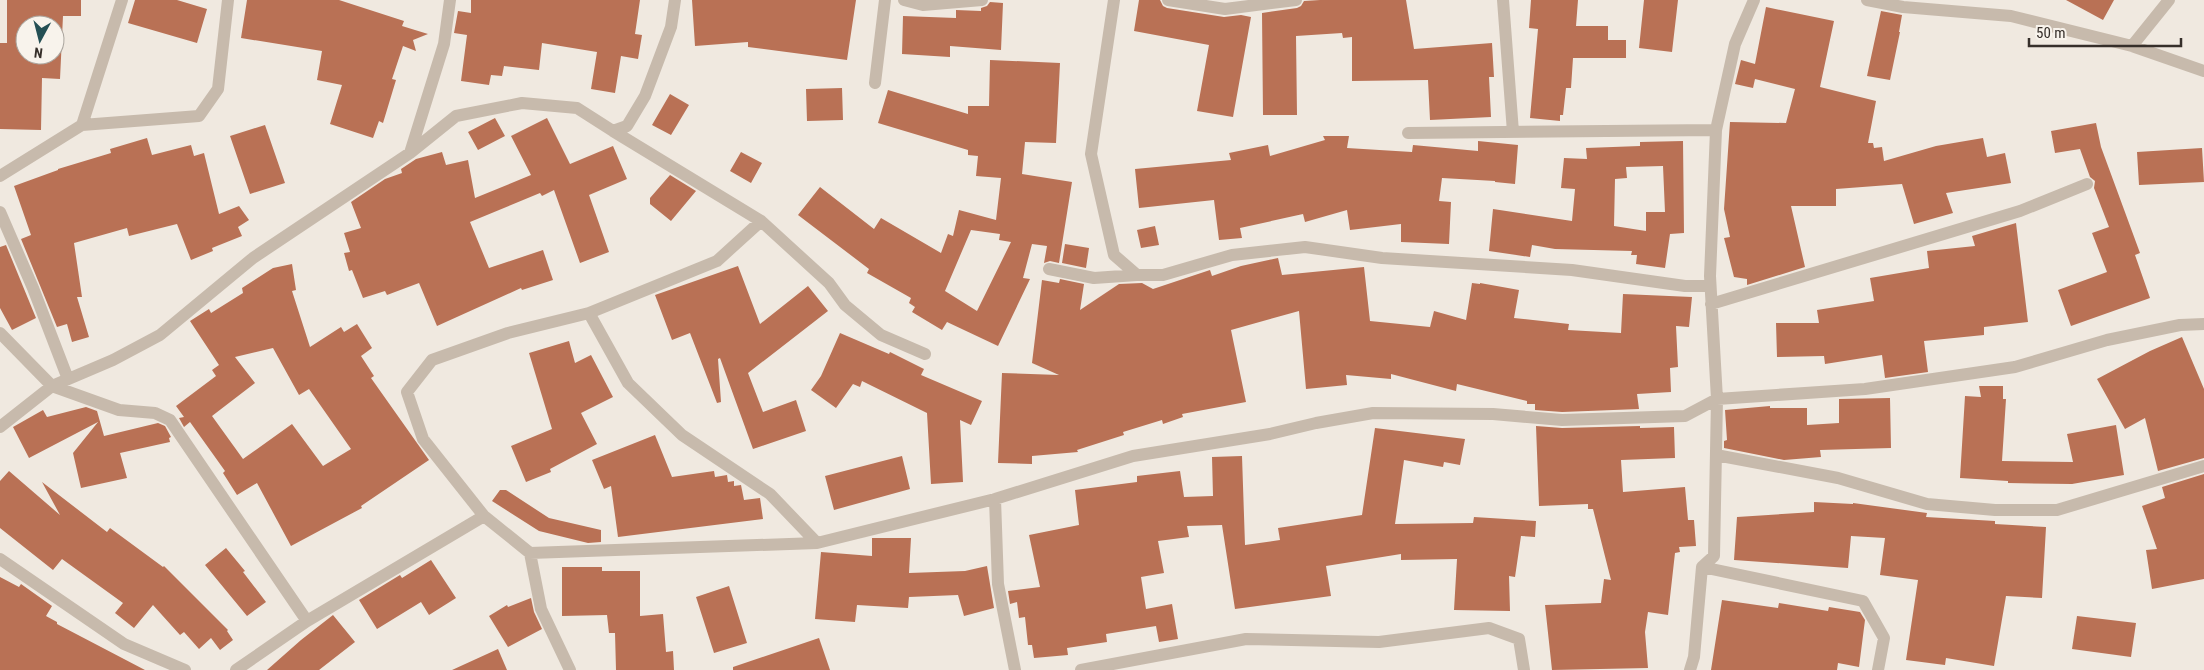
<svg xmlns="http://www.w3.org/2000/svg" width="2204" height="670" font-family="'Roboto Condensed',sans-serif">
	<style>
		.building { fill: #b97155; fill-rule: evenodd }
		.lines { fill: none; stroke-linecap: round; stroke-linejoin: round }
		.minor { stroke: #c7baac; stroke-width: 12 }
	</style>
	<rect width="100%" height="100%" fill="#f0e9e0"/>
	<path class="building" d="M7 0H81V16H63L60 79 42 78 41 130 0 129V43H7ZM25 25H55V55H25Z
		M135 0H177L207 9 197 43 128 23Z
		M247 0H339L404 21 402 26 428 34 413 40 416 51 403 46 392 79 396 80 383 123 379 121 373 138 330 124 342 85 317 80 322 51 241 38Z
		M471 0H640L635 34 642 35 638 59 621 56 615 93 591 89 597 52 542 43 539 70 504 66 502 76 491 75 489 85 461 81 467 35 454 33 458 11 471 13Z
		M692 0H856L847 60 748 47V42L695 46Z
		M1139 0H1160L1163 6 1167 8 1224 17 1241 15 1251 17 1233 117 1197 111 1209 45 1134 31Z
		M1320 0H1406L1414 49 1492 43 1494 77H1489L1491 117 1430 120 1428 80 1352 81V37L1343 38 1342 33 1296 36 1297 115H1263L1262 13 1297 8 1301 6 1304 1Z
		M1531 0H1578L1576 26H1608V40H1626V58H1573L1571 88H1566L1563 115H1560V121L1530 118 1538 29 1529 28Z
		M1644 0H1678L1672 52 1639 48Z
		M2066 0H2114L2103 20Z
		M990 2 1003 3 1001 50 950 46V57L902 54 903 16 956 18V10L981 11V8L987 6Z
		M1766 7 1834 21 1820 87 1876 101 1868 143H1873L1874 148 1882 147 1884 161 1936 146 1983 138 1987 157 2005 153 2011 183 1946 193 1953 213 1914 224 1902 184 1836 189V206H1791L1805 267 1747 285V279L1734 277 1724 238 1730 237 1724 209 1730 122 1786 123 1795 89 1755 79 1753 88 1735 84 1741 60 1755 64Z
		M1881 11 1902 15 1899 32H1900L1890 80 1867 76Z
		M990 60 1060 63 1056 143 1025 142 1022 174 1072 182 1059 263 1050 261 1044 263 1047 246 1032 244 1023 278 1030 279 998 346 947 322 942 330 912 312 915 307 909 303 911 298 867 273 869 269 798 215 820 187 874 229 881 218 941 253 948 234 953 236 959 210 996 220 1001 178 976 176 978 156 968 155V150L878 123 888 90 968 114V106H989ZM971 230 1000 234 999 240 1011 242 977 311 945 291Z
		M842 88 843 120 807 121 806 89Z
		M670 94 689 105 671 135 652 125Z
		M495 118 505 136 478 150 468 132Z
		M547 118 570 164 613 146 627 179 589 195 609 252 580 263 554 190 542 196 540 193 470 222 489 268 543 250 553 280 522 290 521 288 437 326 419 283 387 295 385 291 363 298 352 270 349 271 344 253 350 252 344 233 361 228 351 202 385 179 402 173 401 169 416 159 442 152 446 165 468 160 475 198 531 175 511 136Z
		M2096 123 2101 147 2140 253 2135 255 2150 298 2071 326 2058 290 2107 272 2092 233 2109 227 2094 188 2095 181 2090 177 2080 149 2055 153 2051 131Z
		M265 125 285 183 250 194 230 136Z
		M1323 136H1349L1347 148 1412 152 1413 145 1478 151V141L1518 145 1515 184 1495 182V181L1442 178 1439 201 1451 202 1449 244 1401 242V224L1350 230 1347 210 1305 222 1303 214 1240 228 1242 238 1219 240 1214 200 1139 208 1135 169 1231 160 1229 153 1268 145 1270 156 1325 140Z
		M147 138 152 155 191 145 194 156 204 153 219 214 239 206 249 220 238 227 242 236 212 248 213 251 191 260 177 224 129 236 127 228 74 243 82 297H77L89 337 72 342 67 324 57 327 21 239 31 235 14 186 58 170V169L111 153 110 149Z
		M1683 141 1684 233 1670 234 1665 268 1636 264 1637 255H1631L1632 251 1555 249 1532 245 1530 257 1489 251 1493 209 1572 221 1575 189 1561 188 1564 158 1587 159 1586 148 1640 146V142ZM1663 166 1665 212H1646V231L1614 226 1615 179 1627 178 1626 167Z
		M2202 148 2204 182 2139 185 2137 152Z
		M741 152 762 163 751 183 730 171Z
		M670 175 696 191 671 221 650 204V198Z
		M2016 223 2028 322 1984 327V335L1924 341 1928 372 1885 378 1882 355 1825 364 1824 356 1777 357 1776 323H1819L1817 310 1874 301 1870 278 1929 268 1927 251 1975 246 1972 236Z
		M1155 226 1159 245 1141 248 1137 230Z
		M1065 244 1089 248 1086 268 1062 263Z
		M6 245 36 318 12 330 0 308V247Z
		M1278 258 1282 275 1364 267 1370 321 1430 327 1434 311 1466 320 1472 283 1480 284V283L1519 290 1514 318 1569 324 1568 330 1621 333 1623 294 1692 297 1689 327 1676 326 1678 367 1670 368 1671 392 1637 394 1639 409 1562 412 1535 410V404H1527V401L1457 384 1456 391 1391 374V379L1346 375 1347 385 1306 389 1299 311 1231 330 1246 402 1182 414 1183 417 1163 424 1162 420 1123 432 1124 435 1077 450 1078 452 1032 456V464L998 463 1002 373 1059 375 1032 363 1042 280 1059 283 1060 279 1084 284 1080 310 1119 284 1142 283 1153 289 1210 270 1212 276 1241 266Z
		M292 264 296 290 292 291 310 347 341 327 344 332 357 324 372 348 361 356 374 376 371 378 429 460 361 506 362 508 291 546 257 483 237 495 223 473 225 471 190 422 184 427 179 418 184 417 176 406 216 376 212 370 219 365 190 321 209 309 211 313 243 293 242 288 273 268ZM273 348 299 395 309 389 351 449 323 466 292 424 243 459 212 416 255 383 235 357Z
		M738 266 760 324 808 286 828 311 748 373 763 412 796 400 806 431 753 449 720 358 718 359 721 402 717 403 690 333 672 340 655 295Z
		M840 333 889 354 890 352 924 369 921 375 982 401 971 425 960 420 963 482 931 484 927 413 862 381 860 387 853 384 836 408 811 390 821 376Z
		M2182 337 2204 389V458L2158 471 2145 418 2125 429 2097 379 2150 351Z
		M569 341 575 363 591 355 613 397 581 413 597 444 550 469 551 472 526 482 511 446 552 429 529 353Z
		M1979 386H2003V399H2006L2002 461 2073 462 2067 434 2116 425 2124 475 2072 484 2008 483V481L1960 478 1965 396 1981 397Z
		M1890 398 1891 448 1820 450 1821 457 1784 460 1724 448V441L1727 440 1725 410 1770 406V408H1807V425L1839 423V399Z
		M86 407 97 411 104 436 158 423 165 426 171 437 169 438 170 442 120 453 127 478 81 488 73 453 98 422 29 458 13 427 43 410 47 417Z
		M1536 426 1562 428 1640 426V428L1674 427 1675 458 1621 460 1623 492 1685 487 1688 520H1694L1696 546 1679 547 1680 552 1675 553 1668 615 1648 612 1645 632 1648 668 1552 670 1545 605 1601 603 1604 579 1611 580 1593 509H1588V504L1539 506Z
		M1375 428 1465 439 1460 465 1444 462 1443 467 1404 460 1395 524 1473 523 1474 517 1536 521 1535 537 1521 536 1515 577 1509 576 1510 611 1454 610 1457 559 1401 560V554L1326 566 1331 596 1235 609 1222 525 1187 526 1189 537 1158 541 1164 573 1141 577 1146 609 1172 604 1178 639 1159 642 1156 626 1106 634 1107 642 1067 648 1068 655 1034 658 1032 645H1028L1025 617 1019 618 1017 602 1010 604 1008 591 1040 587 1029 535 1079 525 1075 490 1137 482V476L1180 471 1184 497 1213 496 1212 457 1242 456 1245 545 1280 540 1278 528 1362 515Z
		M655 435 672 477 714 471 715 477 727 475 728 482 734 481V486L741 485 744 500 760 498 763 519 618 537 611 486 604 489 592 460Z
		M902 456 910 489 834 510 825 476Z
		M9 471 60 515 42 482 107 532 110 528 163 567 164 566 228 630 227 631 233 640 220 650 211 638 199 649 184 632 180 635 153 605 134 628 115 613 123 603 62 559 53 570 0 528V481Z
		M2204 474V579L2152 589 2146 550 2157 549 2142 506 2165 498 2162 487Z
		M500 490H506L549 518 601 530V542L588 543 539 531 492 501Z
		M1814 502 1853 504V503L1927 513 1926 517 1995 521V524L2046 527 2042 598 2006 596 1994 666 1946 658 1945 665 1906 660 1918 580 1880 575 1885 538 1851 536 1848 568 1734 560 1737 517 1814 512Z
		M872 538H911L909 573 965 571 987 566 994 608 964 616 958 595 909 597 908 608 857 605 855 622 815 619 821 552 872 556Z
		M226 548 245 571 243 572 266 602 247 616 205 565Z
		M431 560 456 598 429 615 421 602 377 629 359 600 400 575 402 578Z
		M562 567H602V571H640V616L663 614 666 652 673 651 674 670H616L615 633H609L607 615 562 616Z
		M0 577 19 587 21 584 52 606 46 616 57 622V624L145 670H0Z
		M729 586 747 643 714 653 696 597Z
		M531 598 534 612 542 629 508 647 489 616 507 605 508 607Z
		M1722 600 1778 608 1779 603 1828 611 1829 607 1860 612 1865 620 1859 667 1838 663 1837 670H1711Z
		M333 615 355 642 319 670H267L301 640Z
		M2077 616 2136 623 2131 657 2072 649Z
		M819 638 830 670H733V667Z
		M498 649 507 670H452Z"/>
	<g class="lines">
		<path class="minor" d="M904 0 923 5 982 0
			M1114 0 1091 154 1114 255 1137 275H1163L1232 255 1305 247 1382 258 1572 270 1685 286H1710
			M1168 0 1225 9 1296 0
			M1503 0 1513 132
			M1867 0 1903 7 2011 16 2132 46 2204 71
			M2132 46 2169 0
			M875 83 885 0
			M82 125 199 116 218 89 228 0
			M613 131 761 221 829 283 845 305 881 335 925 354
			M1408 133 1716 130
			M410 153 444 44 450 0
			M0 176 82 125 122 0
			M0 212 33 288 68 379
			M761 221 717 261 589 313 508 333 432 360 407 392 423 439 484 516 530 553 817 543 995 499 1133 456 1270 434 1316 423 1373 413 1493 414 1562 420 1685 416 1717 399 1865 389 2015 367 2107 340 2180 325 2204 324
			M1049 269 1094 278 1137 275
			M1711 304 2020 211 2087 184
			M589 313 628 383 682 435 770 494 817 543
			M0 333 52 386 119 410 155 413 170 420 307 621
			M0 427 52 386 113 360 160 335 253 258 410 153 456 116 522 103 577 108 613 131 627 126 645 96 671 27 675 0
			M1716 455 1838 478 1927 504 1995 510H2057L2204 466
			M995 499 998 584 1015 670
			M530 553 541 609 570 670
			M0 559 124 644 185 670
			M1702 567 1863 601 1884 638 1878 670
			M236 670 307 621 484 516
			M1081 670 1246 639 1379 642 1489 628 1519 639 1524 670
			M1690 670 1694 657 1702 567 1714 556 1717 399 1710 276 1716 130 1735 44 1754 0"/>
	</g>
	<g transform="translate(40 40) rotate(187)"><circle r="24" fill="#f8f3ec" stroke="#aaa59e"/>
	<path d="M0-4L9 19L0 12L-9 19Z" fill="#244f54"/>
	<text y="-8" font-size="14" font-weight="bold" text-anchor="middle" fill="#362f2a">N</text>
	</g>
	<path d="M2029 38v8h152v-8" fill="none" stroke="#362f2a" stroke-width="2.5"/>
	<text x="2036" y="38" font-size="15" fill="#362f2a" stroke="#f8f3ec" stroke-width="4" paint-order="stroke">50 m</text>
</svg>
